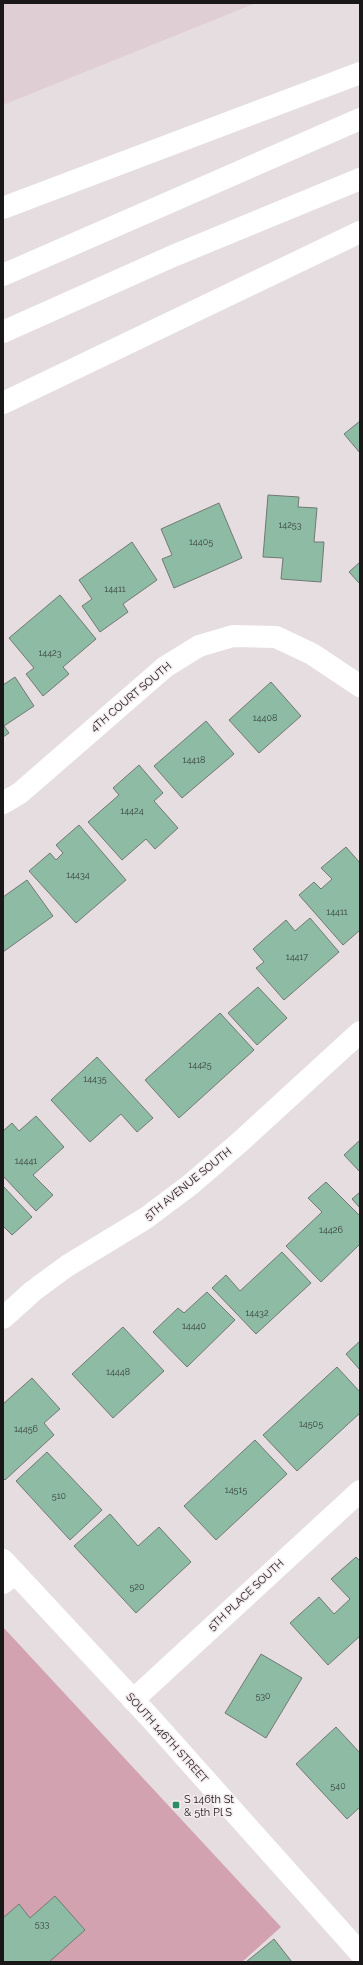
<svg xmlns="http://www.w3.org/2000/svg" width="363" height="1965" font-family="Raleway,sans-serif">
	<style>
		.built { fill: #dfced3 }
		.forest { fill: #d3a2b1 }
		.building { fill: #8dbba3; stroke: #727975 }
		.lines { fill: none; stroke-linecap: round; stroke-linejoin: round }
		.street { stroke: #fff; stroke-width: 22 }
		.secondary { stroke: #fff; stroke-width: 22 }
		.highway { stroke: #fff; stroke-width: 22 }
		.poi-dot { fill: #2d8b63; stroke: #f3ebed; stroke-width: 1.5 }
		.labels { text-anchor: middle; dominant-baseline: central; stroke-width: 3; stroke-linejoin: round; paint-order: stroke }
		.number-label { font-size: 9px; fill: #37403b }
		.street-label { font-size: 11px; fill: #1a1718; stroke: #f3ebed }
		.poi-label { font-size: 11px; fill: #1a1718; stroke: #f3ebed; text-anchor: start }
	</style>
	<rect width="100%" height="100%" fill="#e6dde0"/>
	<path class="built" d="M3 3H256L3 105Z"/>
	<path class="forest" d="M3 1627 281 1927 242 1962H3Z"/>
	<path class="building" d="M360 421V453L344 434Z
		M268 495 299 497 298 507 317 508 314 542H324L321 582 281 579 283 558 263 557Z
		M219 503 242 558 174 588 162 559 172 555 161 529Z
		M132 542 157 580 123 604 128 612 100 632 82 606 92 599 79 580Z
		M360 562V584L349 572Z
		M60 595 96 639 63 667 69 674 43 696 26 674 34 668 9 638Z
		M15 677 34 706 4 726 9 733 3 737V685Z
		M271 682 301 716 259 753 229 720Z
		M206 721 234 754 182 798 154 766Z
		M139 765 163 793 154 801 178 828 155 849 146 839 122 860 88 822 119 795 113 788Z
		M79 825 126 880 76 923 29 871 50 853 56 860 63 853 56 845Z
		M346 847 360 863V930L343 945 299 895 314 882 321 889 332 879 321 868Z
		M27 880 53 916 3 952V897Z
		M310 918 339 952 284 1000 256 968 264 962 253 949 286 920 295 931Z
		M258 987 287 1018 257 1045 228 1013Z
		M220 1013 254 1050 179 1118 145 1080Z
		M97 1057 153 1118 137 1132 121 1114 90 1142 51 1100Z
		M36 1116 64 1147 33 1175 53 1195 36 1211 3 1176V1131L12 1123 19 1131Z
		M360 1140V1172L344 1155Z
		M326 1182 360 1216V1244L321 1282 286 1246 322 1212 308 1198Z
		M3 1186 32 1217 12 1235 3 1226Z
		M360 1192V1208L352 1199Z
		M282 1252 311 1283 256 1334 212 1288 226 1275 240 1291Z
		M207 1292 235 1320 187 1367 153 1332 178 1308 184 1313Z
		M123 1327 164 1371 113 1418 72 1374Z
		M360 1341V1370L346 1354Z
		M337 1367 360 1392V1413L297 1471 263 1435Z
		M32 1378 60 1409 44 1423 54 1435 5 1480 3 1478V1404Z
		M255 1440 287 1474 216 1540 184 1506Z
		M47 1452 102 1510 70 1540 16 1481Z
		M110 1514 138 1546 159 1527 191 1562 136 1613 74 1546Z
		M356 1557 360 1561V1636L328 1665 290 1623 319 1597 334 1614 350 1599 331 1579Z
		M261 1654 302 1678 266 1738 225 1713Z
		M336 1727 360 1753V1807L347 1819 296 1764Z
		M55 1896 85 1930 49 1962H3V1918L19 1904 30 1918Z
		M274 1939 292 1962H246Z"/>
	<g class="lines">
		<path class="street" d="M3 803 20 793 165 667 199 646 233 636 276 637 312 654 360 686
			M3 1318 33 1291 67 1266 146 1218 190 1185 240 1142 360 1032
			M3 1583 15 1573
			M133 1700 360 1491"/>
		<path class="secondary" d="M3 1560 153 1721 360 1953"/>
		<path class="highway" d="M3 208 360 73
			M3 275 360 119
			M3 332 173 256 360 179
			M3 403 360 232"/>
	</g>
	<rect class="poi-dot" x="172" y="1801" width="8" height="8" rx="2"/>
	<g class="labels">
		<g class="number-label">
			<text x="290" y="525">14253</text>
			<text x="201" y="542">14405</text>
			<text x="115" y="589">14411</text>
			<text x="50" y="653">14423</text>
			<text x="265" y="718">14408</text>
			<text x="194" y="760">14418</text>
			<text x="132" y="811">14424</text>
			<text x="78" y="875">14434</text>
			<text x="337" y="912">14411</text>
			<text x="297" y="957">14417</text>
			<text x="200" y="1065">14425</text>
			<text x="95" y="1079">14435</text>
			<text x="26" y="1161">14441</text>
			<text x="331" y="1230">14426</text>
			<text x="257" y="1313">14432</text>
			<text x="194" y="1326">14440</text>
			<text x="118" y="1372">14448</text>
			<text x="311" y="1424">14505</text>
			<text x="26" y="1429">14456</text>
			<text x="236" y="1490">14515</text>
			<text x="59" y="1496">510</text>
			<text x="137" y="1587">520</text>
			<text x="263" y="1696">530</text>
			<text x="338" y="1786">540</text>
			<text x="42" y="1924">533</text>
		</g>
		<g class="street-label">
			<text transform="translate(131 697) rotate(-40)">4TH COURT SOUTH</text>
			<text transform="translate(188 1184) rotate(-39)">5TH AVENUE SOUTH</text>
			<text transform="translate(246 1595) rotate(-43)">5TH PLACE SOUTH</text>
			<text transform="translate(167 1738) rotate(48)">SOUTH 146TH STREET</text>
		</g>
		<g class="poi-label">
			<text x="184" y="1799">S 146th St<tspan x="184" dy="13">&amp; 5th Pl S</tspan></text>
		</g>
	</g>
	<rect width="363" height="1965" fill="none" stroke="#1a1718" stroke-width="8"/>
</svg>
